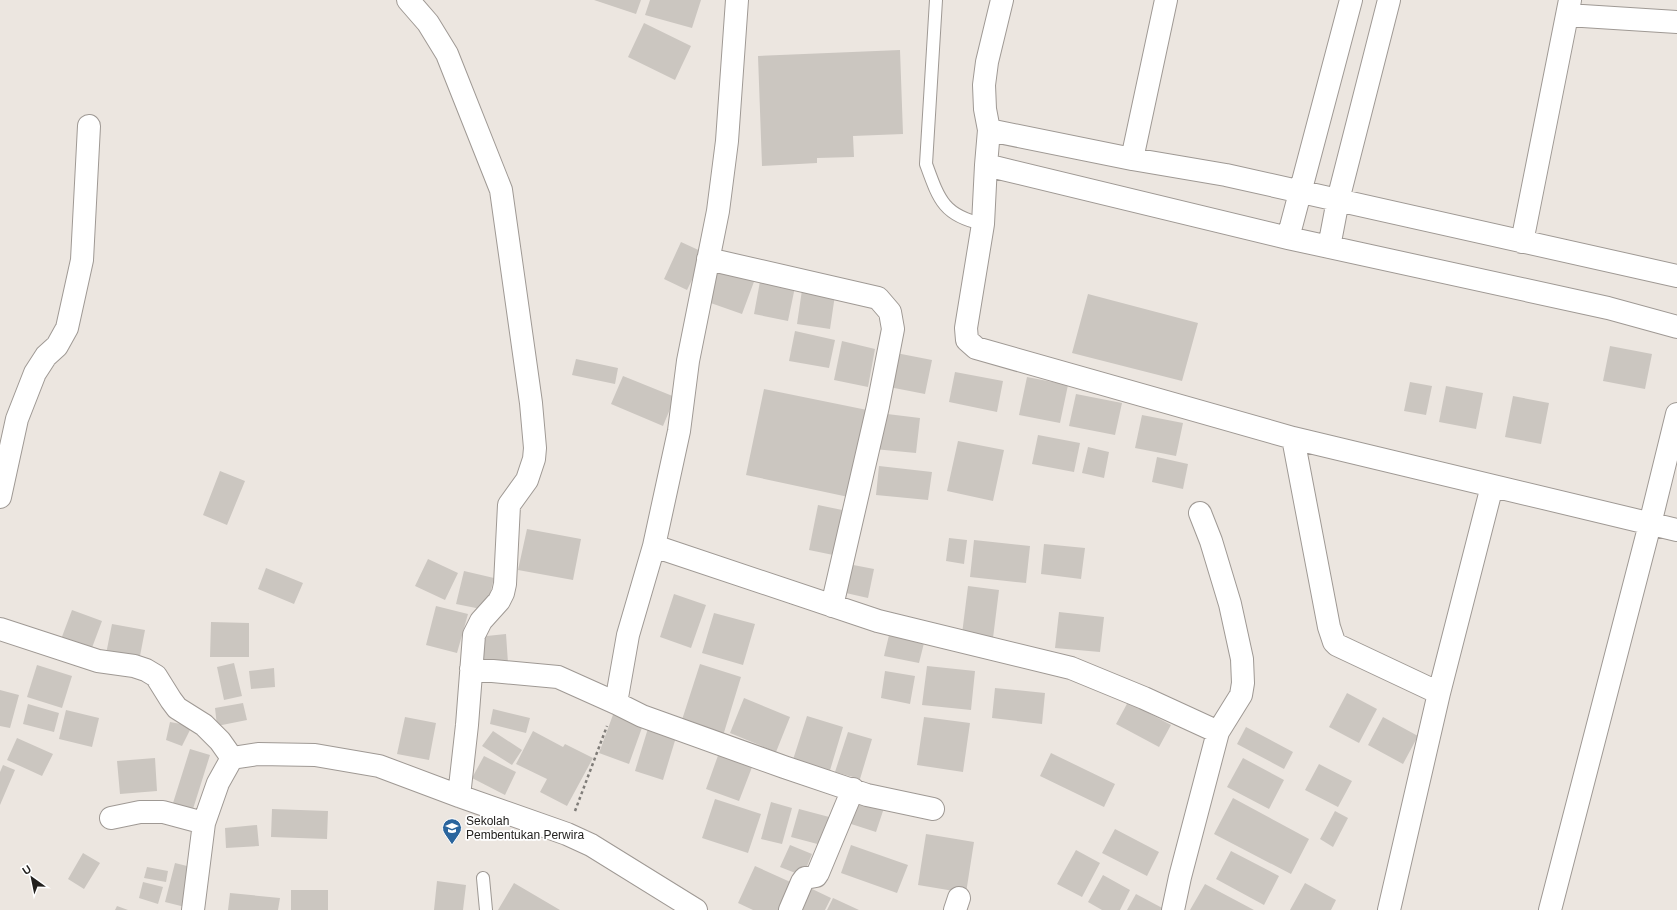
<svg xmlns="http://www.w3.org/2000/svg" width="1677" height="910" font-family="Arial,sans-serif">
	<style>
		.building { fill: #cbc6c0 }
		.lines { fill: none; stroke-linecap: round; stroke-linejoin: round }
		.service-casing { stroke: #9f9994; stroke-width: 14 }
		.minor-casing { stroke: #9f9994; stroke-width: 24 }
		.path { stroke: #7f7c78; stroke-width: 2.5; stroke-dasharray: 3 3; stroke-linecap: butt }
		.service { stroke: #fff; stroke-width: 12 }
		.minor { stroke: #fff; stroke-width: 22 }
		.labels { text-anchor: middle; dominant-baseline: central; stroke-width: 3.5; stroke-linejoin: round; paint-order: stroke }
		.poi-label { font-size: 12px; fill: #23211f; stroke: #fff; text-anchor: start }
	</style>
	<rect width="100%" height="100%" fill="#ece6e0"/>
	<path class="building" d="M594 0H641L636 14Z
		M650 0H701L692 28 645 15Z
		M644 23 691 46 675 80 628 57Z
		M900 50 903 134 853 136 854 157 817 158V163L762 166 758 56Z
		M681 242 705 253 687 290 664 279Z
		M717 266 755 279 742 314 705 301Z
		M761 276 796 282 788 321 754 314Z
		M802 290 835 295 830 329 797 324Z
		M1088 294 1198 323 1182 381 1072 353Z
		M795 331 835 340 829 368 789 361Z
		M842 341 875 349 868 387 834 380Z
		M1610 346 1652 354 1645 389 1603 381Z
		M891 352 932 360 925 394 884 386Z
		M576 359 618 368 615 384 572 375Z
		M955 372 1003 381 997 412 949 402Z
		M623 376 675 397 663 426 611 404Z
		M1027 377 1068 385 1060 423 1019 415Z
		M1410 382 1432 386 1426 415 1404 411Z
		M1446 386 1483 393 1476 429 1439 422Z
		M764 389 872 411 853 498 746 475Z
		M1076 394 1122 403 1115 435 1069 426Z
		M1513 396 1549 403 1541 444 1505 437Z
		M879 413 920 418 916 453 874 449Z
		M1142 415 1183 423 1176 456 1135 448Z
		M1038 435 1080 443 1074 472 1032 464Z
		M958 441 1004 450 993 501 947 491Z
		M1088 447 1109 452 1104 478 1082 473Z
		M1157 457 1188 464 1183 489 1152 482Z
		M879 466 932 472 928 500 876 495Z
		M220 471 245 481 227 525 203 515Z
		M818 505 852 512 843 557 809 550Z
		M527 529 581 539 573 580 518 570Z
		M949 538 967 540 964 564 946 561Z
		M974 540 1030 546 1026 583 970 577Z
		M1044 544 1085 548 1081 579 1041 574Z
		M428 559 458 573 445 600 415 586Z
		M843 563 874 569 868 598 837 591Z
		M266 568 303 583 294 604 258 589Z
		M464 571 494 578 486 610 456 604Z
		M968 586 999 590 993 638 962 634Z
		M674 594 706 605 691 648 660 637Z
		M436 606 468 614 457 653 426 645Z
		M72 610 102 621 90 653 60 642Z
		M1059 612 1104 617 1100 652 1055 648Z
		M714 613 755 624 743 665 702 653Z
		M211 622 249 623V657H210Z
		M112 624 145 630 139 661 106 654Z
		M890 631 925 639 919 663 884 656Z
		M506 634 508 663 479 666 477 637Z
		M234 663 242 696 224 700 217 667Z
		M700 664 741 677 722 739 680 726Z
		M37 665 72 676 62 708 27 697Z
		M927 666 975 671 971 710 922 705Z
		M274 668 275 687 251 689 249 671Z
		M885 671 915 676 910 704 881 698Z
		M995 688 1045 693 1042 724 992 718Z
		M0 690 19 695 10 728 0 726Z
		M1347 693 1377 709 1359 743 1329 727Z
		M744 698 790 717 776 752 730 733Z
		M1128 702 1171 725 1159 747 1116 724Z
		M243 703 247 720 217 726 215 708Z
		M28 704 59 713 54 732 23 724Z
		M493 709 530 718 526 733 490 724Z
		M66 710 99 718 92 747 59 739Z
		M614 712 644 722 629 764 599 753Z
		M807 716 843 727 828 777 791 766Z
		M405 717 436 723 429 760 397 754Z
		M924 717 970 723 963 772 917 765Z
		M1383 717 1418 736 1403 764 1368 745Z
		M170 722 192 726 182 746 166 740Z
		M649 725 677 734 663 780 635 771Z
		M1246 727 1293 752 1284 769 1237 744Z
		M493 731 522 750 512 765 482 746Z
		M533 731 563 747 565 744 593 758 567 806 540 792 547 779 516 764Z
		M848 732 872 739 860 779 835 772Z
		M17 738 53 754 42 776 7 760Z
		M190 749 210 755 193 809 173 803Z
		M720 750 754 762 739 801 706 789Z
		M1051 753 1115 784 1104 807 1040 776Z
		M484 756 516 772 505 795 472 778Z
		M155 758 157 791 120 794 117 761Z
		M1243 758 1284 780 1269 809 1227 787Z
		M1319 764 1352 781 1338 807 1305 790Z
		M3 765 15 770 0 805V772Z
		M854 792 886 802 876 832 845 822Z
		M1233 798 1309 839 1291 874 1214 834Z
		M715 799 761 814 748 853 702 838Z
		M771 802 792 808 782 844 761 839Z
		M272 809 328 811 327 839 271 837Z
		M799 809 833 818 825 846 791 837Z
		M1335 811 1348 818 1333 847 1320 839Z
		M257 825 259 846 226 848 225 828Z
		M1115 829 1159 852 1147 876 1102 853Z
		M926 834 974 842 966 893 918 885Z
		M790 845 812 854 803 876 780 867Z
		M851 845 908 865 897 893 841 873Z
		M1076 850 1100 863 1082 897 1057 884Z
		M1231 851 1279 876 1264 905 1216 879Z
		M83 853 100 863 84 889 68 879Z
		M175 863 195 868 185 907 165 902Z
		M755 866 797 885 785 910H753L738 903Z
		M147 867 168 871 166 882 144 878Z
		M1103 875 1130 890 1120 910H1102L1088 902Z
		M437 881 466 885 463 910H434Z
		M143 882 163 887 158 904 139 898Z
		M514 883 560 910H498Z
		M1305 883 1336 900 1331 910H1290Z
		M1205 884 1254 910H1190Z
		M808 887 831 898 825 910H796Z
		M291 890H328V910H291Z
		M230 893 280 898 278 910H228Z
		M1136 894 1166 910H1127Z
		M833 898 859 910H827Z
		M117 906 128 910H115Z"/>
	<g class="lines">
		<defs>
			<path id="service" d="M936 0 926 164C939 200 944 216 983 224
				M483 878 486 910"/>
			<path id="minor" d="M408 0 428 23 447 54 501 190 531 403 535 448 534 459 527 480 509 505 505 584 503 593 499 601 481 621 474 635 467 725 459 796
				M1002 0 987 62 984 85 985 109 989 130 986 165 983 224 966 328 967 340 976 348 1293 438 1677 530
				M1567 15 1677 22
				M989 130 1132 159 1226 175 1677 276
				M1132 159 1166 0
				M986 165 1288 238 1608 308 1677 327
				M1288 238 1351 0
				M1522 242 1570 0
				M1329 247 1338 200 1389 0
				M708 259 878 298 890 312 893 329 878 406 832 606
				M1293 438 1329 627 1334 642 1337 645 1439 693
				M0 497 17 419 35 373 46 356 57 346 67 328 82 260 89 126
				M654 546 878 621 1071 668 1144 698 1218 732
				M0 629 98 661 134 666 146 670 156 676 171 700 177 708 204 725 220 741 232 758
				M471 669 558 677 616 703 642 716 784 767 867 795 933 809
				M616 703 628 635 654 546 679 431 688 361 718 211 727 141 737 0
				M111 818 140 812H163L204 823
				M193 910 204 823 218 783 232 758 258 754 315 755 379 766 459 796 567 834 591 845 696 910
				M790 910 802 882 805 878 816 876 818 873 853 789
				M955 910 959 898
				M1173 910 1180 877 1218 732 1241 695 1243 683 1242 659 1230 604 1211 541 1200 513
				M1389 910 1439 693 1492 486
				M1550 910 1650 524 1677 414"/>
		</defs>
		<use href="#service" class="service-casing"/>
		<use href="#minor" class="minor-casing"/>
		<path class="path" d="M575 811 607 726"/>
		<use href="#service" class="service"/>
		<use href="#minor" class="minor"/>
	</g>
	<defs>
		<symbol id="university-pin" viewBox="-11 -11 22 30"><path d="M0 17L-7.5 6A9.5 9.5 0 1 1 7.5 6Z" fill="#2b659d" stroke="#fff"/><path d="M0-5L7-2L0 1L-7-2ZM-4 1L0 2.5L4 1V4Q0 6-4 4Z" fill="#fff"/></symbol>
	</defs>
	<g fill-rule="evenodd">
		<use href="#university-pin" x="441" y="817" width="22" height="30"/>
	</g>
	<g class="labels">
		<g class="poi-label">
			<text x="466" y="821">Sekolah<tspan x="466" dy="14">Pembentukan Perwira</tspan></text>
		</g>
	</g>
	<g transform="translate(32 878) rotate(327)" stroke="#ffffff" stroke-width="3" paint-order="stroke">
	<path d="M0-3L7 15L0 10L-7 15Z" fill="#23211f"/>
	<text y="-6" font-size="11" font-weight="bold" text-anchor="middle" fill="#23211f">U</text>
	</g>
</svg>
